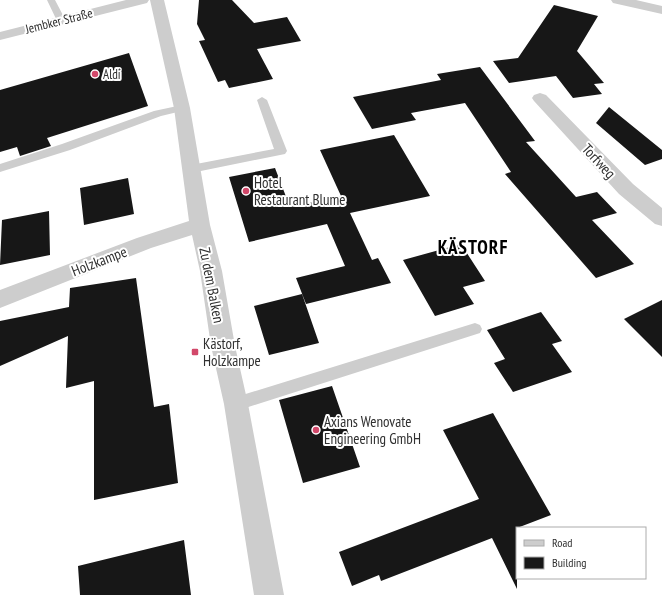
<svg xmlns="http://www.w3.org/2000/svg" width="662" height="595" font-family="'PT Sans Narrow',sans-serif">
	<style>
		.building { fill: #171717 }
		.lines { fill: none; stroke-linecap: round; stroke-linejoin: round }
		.service { fill: #cdcdcd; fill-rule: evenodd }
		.minor { fill: #cdcdcd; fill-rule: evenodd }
		.poi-dot { fill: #d2486a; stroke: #fff; stroke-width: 1.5 }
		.labels { text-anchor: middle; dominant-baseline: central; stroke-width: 4; stroke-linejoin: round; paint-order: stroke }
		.far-street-label { font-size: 13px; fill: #303030; stroke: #fff }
		.far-poi-label { font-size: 13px; fill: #303030; stroke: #fff; text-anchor: start }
		.street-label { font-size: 15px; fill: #303030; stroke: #fff }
		.poi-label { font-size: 15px; fill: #303030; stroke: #fff; text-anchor: start }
		.district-label { font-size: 19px; font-weight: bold; letter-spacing: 1px; fill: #000; stroke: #fff }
	</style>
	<rect width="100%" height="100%" fill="#fff"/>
	<path class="building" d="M199 0H232L254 23 287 17 301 41 257 49 273 79 229 88 225 80 218 82 199 41 205 40 197 24Z
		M554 5 598 16 577 51 604 83 594 84 602 94 573 98 556 76 509 83 493 61 518 58Z
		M129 53 148 106 47 138 51 146 20 156 17 147 0 152V90Z
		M480 67 535 141 526 142 576 197 597 192 617 213 592 220 634 264 596 278 505 174 511 172 465 103 411 113 416 120 372 129 353 97 441 80 437 74Z
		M609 107 662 150V159L645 165 596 123Z
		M394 135 430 196 350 213 372 260 378 258 391 283 306 304 296 278 345 266 327 224 249 242 229 177 275 168 290 207 341 196 320 150Z
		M128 178 134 214 84 225 80 188Z
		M49 211 50 255 0 265 2 220Z
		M461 244 485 281 463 287 474 304 435 316 403 260Z
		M136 278 154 407 169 404 178 483 94 500V381L66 388 68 336 0 366V321L69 307 70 288Z
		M302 294 319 343 269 355 254 306Z
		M662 300V357L624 319Z
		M541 312 562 341 552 344 572 372 513 392 494 363 505 359 487 330Z
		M332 386 360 467 303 483 279 400Z
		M493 413 551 515 517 528V589L492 538 381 581 379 575 352 586 339 552 479 499 443 430Z
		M184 540 191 595H80L78 566Z"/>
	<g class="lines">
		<path class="service" d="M47 0H55L66 21 64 23H58Z
			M262 97 267 100 287 151 285 154 191 173 187 172 185 169 187 166 191 165 274 149 257 100Z
			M182 105 187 108 186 110 161 116 70 150 0 172V164L62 144 154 111Z
			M475 323 480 325 482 329 480 333 236 411 230 409 228 404 230 399 236 397Z"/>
		<path class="minor" d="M126 0H149L147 3 0 40V32Z
			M150 0H164L190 108 210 225 222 271 235 346 248 404 284 595H254L224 404 211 346 200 271 192 235 151 248 0 308V290L137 238 189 221 174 108Z
			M611 0H636L662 6V14L613 3Z
			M540 93 546 95 633 184 662 208V226L655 224 619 194 534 101 532 98 534 95Z"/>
	</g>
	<g class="poi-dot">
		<circle cx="95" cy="74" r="4"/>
		<circle cx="246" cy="191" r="4"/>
		<rect x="191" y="348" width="8" height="8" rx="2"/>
		<circle cx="316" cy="430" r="4"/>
	</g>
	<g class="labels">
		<g class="far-street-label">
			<text transform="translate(59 21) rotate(-14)">Jembker Straße</text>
		</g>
		<g class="far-poi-label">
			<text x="103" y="74">Aldi</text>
		</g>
		<g class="street-label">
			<text transform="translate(599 161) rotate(47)">Torfweg</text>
			<text transform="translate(99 261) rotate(-21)">Holzkampe</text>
			<text transform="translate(212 285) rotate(79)">Zu dem Balken</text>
		</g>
		<g class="poi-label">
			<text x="254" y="182">Hotel<tspan x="254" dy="17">Restaurant Blume</tspan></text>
			<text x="203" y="343">Kästorf,<tspan x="203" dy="17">Holzkampe</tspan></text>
			<text x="324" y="421">Axians Wenovate<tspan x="324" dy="17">Engineering GmbH</tspan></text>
		</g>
		<g class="district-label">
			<text x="473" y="247">KÄSTORF</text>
		</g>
	</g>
	<rect x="516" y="527" width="130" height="52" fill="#ffffff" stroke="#acacac"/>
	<rect x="524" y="540" width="20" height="6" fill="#cdcdcd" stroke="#acacac"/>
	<text x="552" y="547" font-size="12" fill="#303030">Road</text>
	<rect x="524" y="557" width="20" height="12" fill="#171717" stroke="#acacac"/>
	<text x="552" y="567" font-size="12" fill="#303030">Building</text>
</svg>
